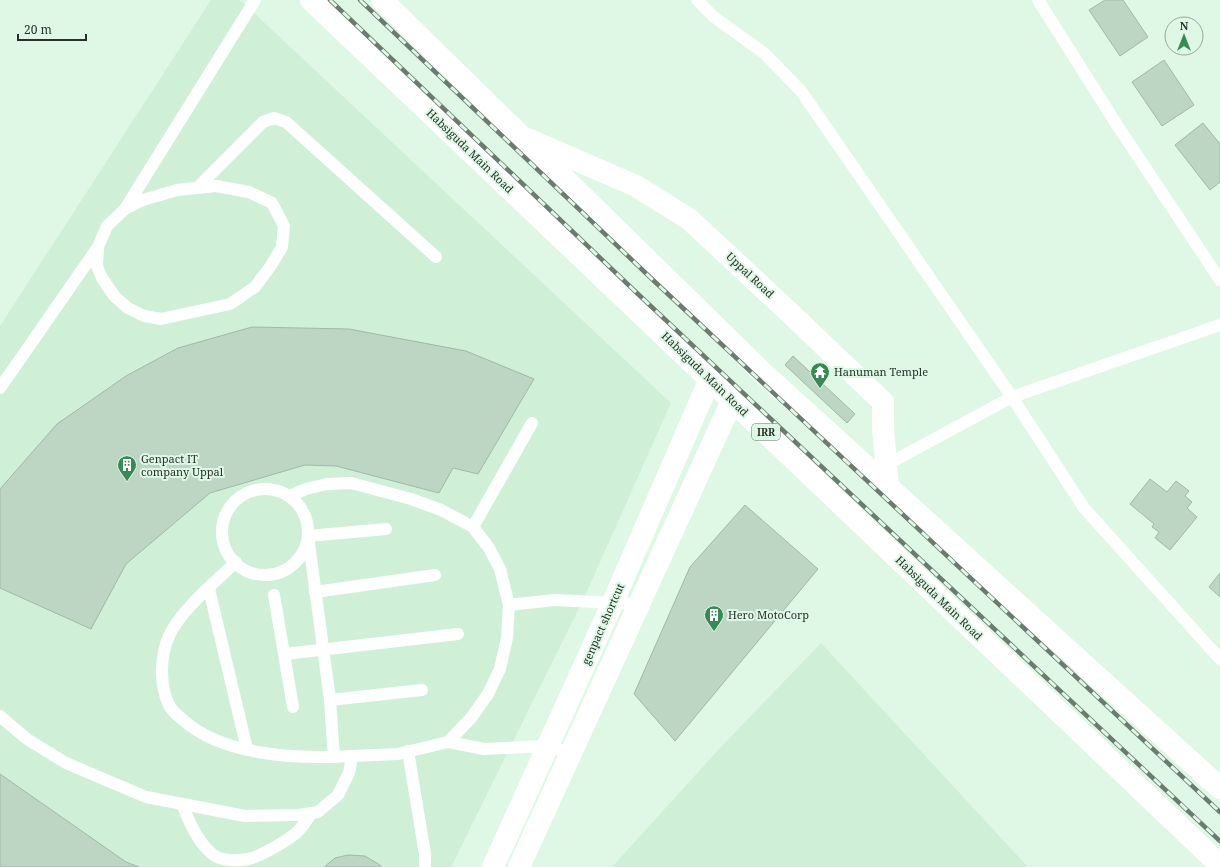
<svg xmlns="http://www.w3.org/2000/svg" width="1220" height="867" font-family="'Noto Serif',serif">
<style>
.built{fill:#cff0d7}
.building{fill:#bcd6c3;stroke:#a0b9a7}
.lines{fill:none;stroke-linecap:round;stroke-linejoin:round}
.lane{stroke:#fff;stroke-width:12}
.street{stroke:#fff;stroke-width:22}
.primary{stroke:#fff;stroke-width:22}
.rail-casing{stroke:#6b7b70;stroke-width:4.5}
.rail{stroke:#def8e5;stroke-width:3;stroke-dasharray:9;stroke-linecap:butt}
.labels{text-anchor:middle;stroke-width:4;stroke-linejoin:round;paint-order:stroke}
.shield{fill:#def8e5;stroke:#5f6d63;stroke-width:1}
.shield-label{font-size:10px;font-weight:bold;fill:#28322b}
.street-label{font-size:11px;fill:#28322b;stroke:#def8e5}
.poi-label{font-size:11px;fill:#28322b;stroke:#def8e5;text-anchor:start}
</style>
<rect width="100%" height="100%" fill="#def8e5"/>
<g class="built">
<polygon points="211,0 240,0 671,403 584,598 451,867 0,867 0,326"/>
<polygon points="821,643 1028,867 612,867 719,749"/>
</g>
<g class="building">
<polygon points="1105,0 1123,0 1148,37 1120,56 1089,10"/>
<polygon points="1164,60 1194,105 1162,126 1132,82"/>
<polygon points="1203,123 1220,144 1220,182 1210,190 1175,145"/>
<polygon points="252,327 349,329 466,351 534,379 478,474 453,468 439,493 336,466 305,465 210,493 126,564 91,629 0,588 0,489 57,424 126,376 178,348"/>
<polygon points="793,356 855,414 847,423 785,365"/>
<polygon points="1150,479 1167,492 1176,481 1189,491 1185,496 1192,502 1187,508 1197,517 1170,550 1155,538 1159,532 1152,527 1154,524 1130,504"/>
<polygon points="745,505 818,569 675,741 634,694 690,567"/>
<polygon points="1220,573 1220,597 1209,587"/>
<polygon points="0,774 126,862 139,867 2,867 0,866"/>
<polygon points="348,855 365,856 380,865 382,867 324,867 335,858"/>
</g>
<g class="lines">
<g class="lane">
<polyline points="697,0 714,17 764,53 801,91 1012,397 1084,508 1220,659"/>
<polyline points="1038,0 1117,125 1220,280"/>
<polygon points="216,186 249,192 272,203 284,226 282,247 270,267 255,287 230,304 161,319 144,316 128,308 115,297 102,278 97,266 98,247 107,226 125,209 143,200 177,190"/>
<polyline points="197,188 263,122 274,118 286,122 436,257"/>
<polyline points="125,209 255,0"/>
<polyline points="0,388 98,247"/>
<polyline points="886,465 1012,397 1220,325"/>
<circle cx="265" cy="532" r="43"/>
<polyline points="473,527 532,423"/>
<path d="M236 562C215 582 180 611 169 636 164 647 162 661 162 672 162 683 164 695 169 705 172 711 178 716 183 720 225 757 299 759 352 756"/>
<polyline points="209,589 247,749"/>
<polyline points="315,592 435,575"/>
<polyline points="274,595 293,707"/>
<polyline points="509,605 554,600 639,604"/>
<polyline points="285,654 458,634"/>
<polyline points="330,700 422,690"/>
<polyline points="0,716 27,739 66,763 146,797 245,816 299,815 318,812 338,795 349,773 352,756 398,754 448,742 471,718 488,694 500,669 507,638 509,605 500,569 489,548 473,527 441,510 411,499 351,483 327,484 306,489 290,496"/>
<polyline points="448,742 484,749 548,746 571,754"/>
<polyline points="408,751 425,854 425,867"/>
<polyline points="334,757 330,700 308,536 386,529"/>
<path d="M182 804C189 821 197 841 212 854 220 861 237 861 248 859 259 857 287 841 296 833 302 828 307 820 311 813"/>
</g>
<g class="street">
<polyline points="523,137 636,186 689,219 791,314 883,402 883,428 888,487"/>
<polyline points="493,867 613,602 710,379"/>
<polyline points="519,867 732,401"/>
</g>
<g class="primary">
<polyline points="311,0 1220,865"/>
<polyline points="382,0 763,373 1220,788"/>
</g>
<g class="rail-casing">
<g id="rail">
<polyline points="330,0 639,295 1220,841"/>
<polyline points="360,0 653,280 1220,812"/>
</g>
</g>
<use href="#rail" class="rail"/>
</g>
<defs>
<g id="temple-pin" transform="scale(1)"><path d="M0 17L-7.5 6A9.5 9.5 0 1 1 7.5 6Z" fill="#3a8857" stroke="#def8e5"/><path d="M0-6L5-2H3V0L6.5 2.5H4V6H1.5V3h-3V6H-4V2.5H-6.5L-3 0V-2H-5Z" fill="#fff"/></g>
<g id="building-pin" transform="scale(1)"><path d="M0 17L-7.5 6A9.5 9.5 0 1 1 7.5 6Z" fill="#3a8857" stroke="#def8e5"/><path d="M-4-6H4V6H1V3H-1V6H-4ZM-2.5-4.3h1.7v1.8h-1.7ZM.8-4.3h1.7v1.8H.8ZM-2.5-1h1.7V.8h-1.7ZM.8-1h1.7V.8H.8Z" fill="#fff"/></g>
</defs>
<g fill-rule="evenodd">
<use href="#temple-pin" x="820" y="372"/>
<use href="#building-pin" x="127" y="465"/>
<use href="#building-pin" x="714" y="615"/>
</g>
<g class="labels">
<rect class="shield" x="752" y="424" width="28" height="16" rx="3"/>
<g class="shield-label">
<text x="766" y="436">IRR</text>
</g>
<g class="street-label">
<text transform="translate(470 151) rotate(44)" y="4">Habsiguda Main Road</text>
<text transform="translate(750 275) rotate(43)" y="4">Uppal Road</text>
<text transform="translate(705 374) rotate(44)" y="4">Habsiguda Main Road</text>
<text transform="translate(939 598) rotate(44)" y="4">Habsiguda Main Road</text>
<text transform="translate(603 624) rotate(-66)" y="4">genpact shortcut</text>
</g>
<g class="poi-label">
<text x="834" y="376">Hanuman Temple</text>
<text x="141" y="463">Genpact IT<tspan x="141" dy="13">company Uppal</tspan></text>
<text x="728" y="619">Hero MotoCorp</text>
</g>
</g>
<g transform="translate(1184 36)"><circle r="19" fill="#def8e5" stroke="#95a99b"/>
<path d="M0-3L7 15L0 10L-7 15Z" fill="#3a8857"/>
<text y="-6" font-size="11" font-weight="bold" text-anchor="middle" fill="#28322b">N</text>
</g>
<path d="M18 34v6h68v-6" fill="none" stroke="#28322b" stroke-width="2"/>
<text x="24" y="34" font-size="12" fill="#28322b" stroke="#def8e5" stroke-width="3" paint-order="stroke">20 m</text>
</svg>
